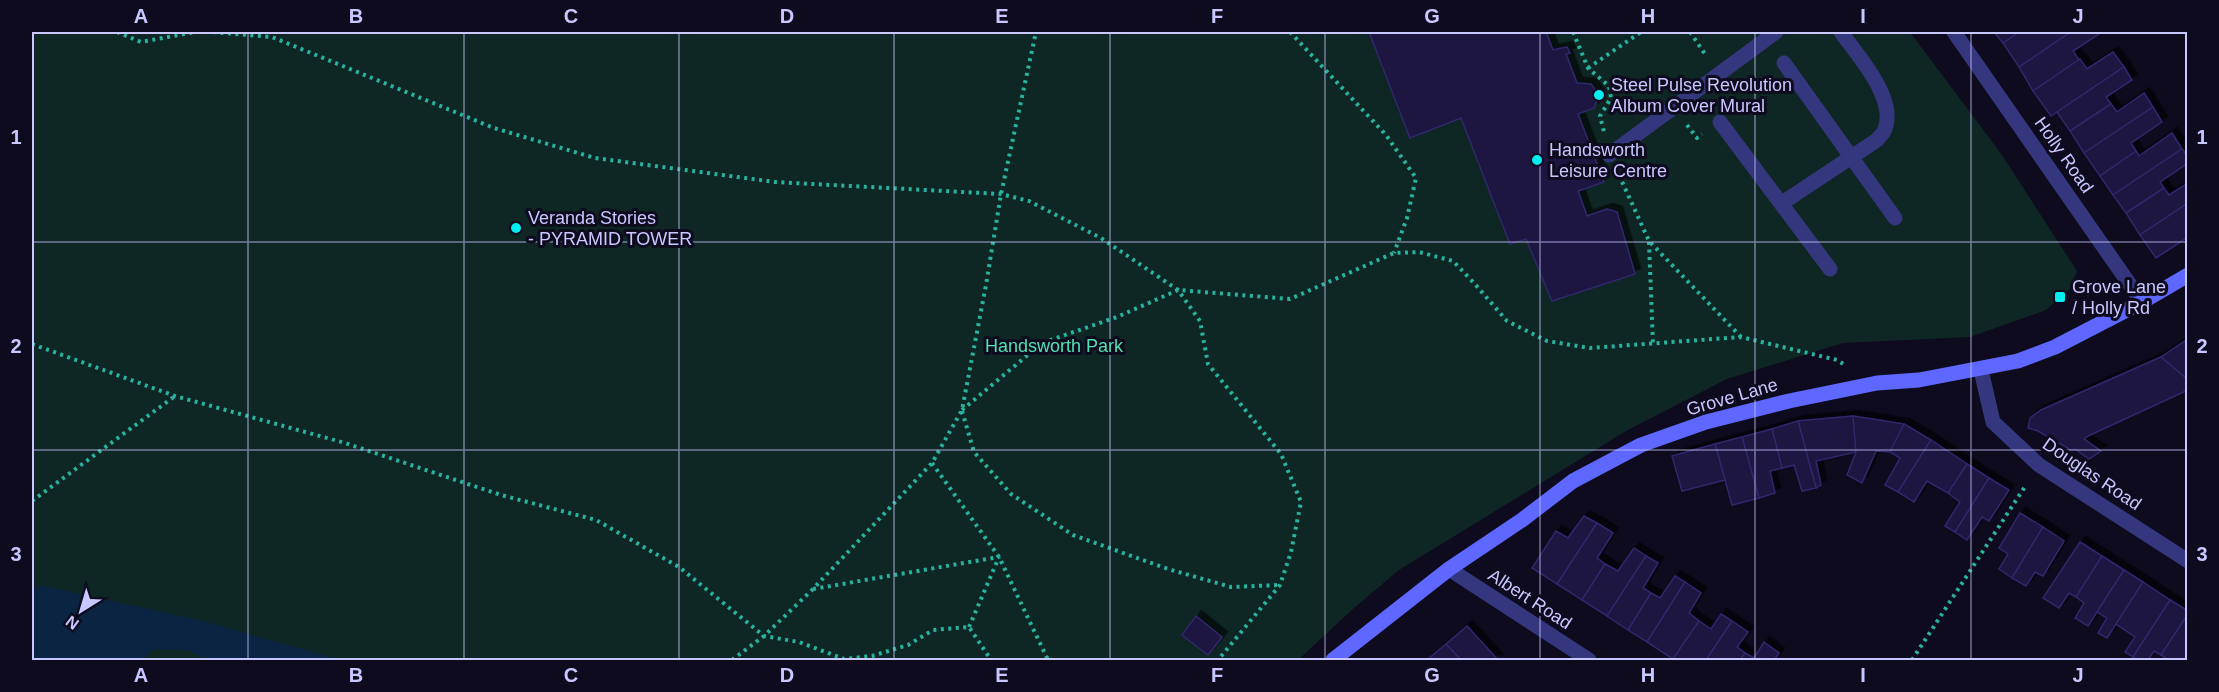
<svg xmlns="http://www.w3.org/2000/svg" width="2219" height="692" font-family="Arial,sans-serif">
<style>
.green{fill:#0e2725}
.water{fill:#0a2442}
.building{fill:#1b163f;stroke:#30276c;stroke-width:1.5;filter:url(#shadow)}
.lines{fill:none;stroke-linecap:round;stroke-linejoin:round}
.path{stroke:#28b29f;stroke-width:4;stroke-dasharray:3 4.5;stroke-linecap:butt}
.lane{stroke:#34377e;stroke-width:15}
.street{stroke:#34377e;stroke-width:15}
.secondary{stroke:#5e67ff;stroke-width:15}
.grid{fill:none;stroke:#c9c7ff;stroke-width:1.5;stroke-opacity:0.55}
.poi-dot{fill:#00edf2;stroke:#0d0b1d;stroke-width:2}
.labels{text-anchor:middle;stroke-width:6;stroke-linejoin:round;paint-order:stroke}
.poi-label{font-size:18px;fill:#c9c7ff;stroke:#0d0b1d;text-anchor:start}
.street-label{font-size:18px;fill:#c9c7ff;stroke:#0d0b1d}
.park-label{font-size:18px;fill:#50e2b2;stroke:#0d0b1d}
.neatline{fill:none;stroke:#c9c7ff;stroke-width:2}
.grid-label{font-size:20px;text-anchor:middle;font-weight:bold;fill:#c9c7ff}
</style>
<defs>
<filter id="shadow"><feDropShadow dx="5.5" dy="-5.5" stdDeviation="0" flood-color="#0009"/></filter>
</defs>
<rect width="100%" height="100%" fill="#0d0b1d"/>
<polygon class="green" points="32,32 1910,32 2002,155 2077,271 2070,289 2046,310 1970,337 1843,343 1727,379 1626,431 1399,570 1354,608 1298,660 32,660"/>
<polygon class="water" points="39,585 199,620 342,660 209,660 186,650 154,649 143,660 32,660 32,592"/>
<g class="building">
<polygon points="1369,32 1546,32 1553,50 1567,47 1570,53 1566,54 1577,83 1591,84 1599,95 1594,108 1578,114 1604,182 1578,191 1587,216 1607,209 1617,212 1635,274 1552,301 1526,239 1510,244 1461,118 1410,138"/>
<polygon points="1994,32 2019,32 2003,43"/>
<polygon points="2019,32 2071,32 2019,67 2003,43"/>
<polygon points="2071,32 2102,32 2073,51 2079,60 2033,91 2019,67"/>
<polygon points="2113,52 2124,67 2051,116 2033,91 2080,59 2087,69"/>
<polygon points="2124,67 2132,80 2106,97 2111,104 2070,131 2057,112"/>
<polygon points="2144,93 2153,107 2084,153 2070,131 2111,104 2117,112"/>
<polygon points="2153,107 2162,122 2131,143 2136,151 2100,176 2084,153"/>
<polygon points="2172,133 2182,149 2113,195 2100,176 2136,151 2139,156"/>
<polygon points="2182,149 2188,157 2188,163 2160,182 2164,188 2126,213 2113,195"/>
<polygon points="2188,183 2188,203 2140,235 2126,213 2164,188 2169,195"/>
<polygon points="2188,203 2188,237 2156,258 2140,235"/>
<polygon points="2188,339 2188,380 2161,357"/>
<polygon points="2161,357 2188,380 2188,390 2088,436 2084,439 2101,451 2089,459 2075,449 2071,450 2038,431 2028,428 2030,418 2041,410"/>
<polygon points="1853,416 1856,452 1816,461 1821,485 1816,488 1798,421"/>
<polygon points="1853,416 1904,424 1890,452 1876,451 1862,483 1847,475 1856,452"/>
<polygon points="1798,421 1816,488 1802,491 1794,465 1782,468 1772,429"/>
<polygon points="1904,424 1931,440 1898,492 1885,485 1900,458 1890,452"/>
<polygon points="1772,429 1782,468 1770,471 1775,493 1759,498 1742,437"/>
<polygon points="1742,437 1759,498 1732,505 1715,444"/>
<polygon points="1931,440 1967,464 1948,493 1927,481 1914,502 1898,492"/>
<polygon points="1715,444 1725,480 1682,491 1672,456"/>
<polygon points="1967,464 1989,478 1955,532 1945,526 1960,502 1948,493"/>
<polygon points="1989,478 2009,490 1989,521 1982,517 1967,540 1955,532"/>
<polygon points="2020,513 2043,527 2012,578 1999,569 2008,554 1999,548"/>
<polygon points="1584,516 1597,523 1557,584 1532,568 1556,531 1568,538"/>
<polygon points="1597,523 1613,533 1597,558 1605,564 1582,600 1557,584"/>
<polygon points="2043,527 2064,541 2043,576 2035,572 2026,586 2012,578"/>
<polygon points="2080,542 2102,556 2076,597 2069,593 2059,608 2043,598"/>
<polygon points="1634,548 1646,556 1607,616 1582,600 1605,564 1618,571"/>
<polygon points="1646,556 1658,563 1643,588 1651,593 1628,630 1607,616"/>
<polygon points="2102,556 2124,570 2088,626 2075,618 2084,603 2076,597"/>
<polygon points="2124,570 2143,582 2107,638 2098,633 2107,618 2097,612"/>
<polygon points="1675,576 1685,582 1647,642 1628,630 1651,593 1660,598"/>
<polygon points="1685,582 1701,593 1689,613 1699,621 1673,659 1647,642"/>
<polygon points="2143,582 2170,600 2133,657 2125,652 2135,637 2116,624"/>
<polygon points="2170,600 2188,611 2188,614 2161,655 2154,651 2148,660 2138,660 2133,657"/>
<polygon points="1721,614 1732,621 1706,660 1673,659 1699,621 1711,629"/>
<polygon points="2188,614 2188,655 2184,660 2169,660 2161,655"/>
<polygon points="1196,616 1222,637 1208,655 1182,635"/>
<polygon points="1732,621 1748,632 1737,647 1745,653 1740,660 1706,660"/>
<polygon points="1467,626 1498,660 1461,660 1446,644"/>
<polygon points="1764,642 1779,653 1774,660 1740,660 1745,653 1754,658"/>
<polygon points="1446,644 1461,660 1427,660"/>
</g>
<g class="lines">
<g class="path">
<polyline points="117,32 141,42 195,32"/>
<polyline points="213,32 272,37 494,128 595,158 775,182 1001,194 1029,201 1101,238 1178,290 1200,321 1208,364 1281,454 1301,502 1291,552 1280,585 1218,660"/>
<polyline points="1290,32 1386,135 1416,178 1407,218 1394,253"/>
<polyline points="1573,32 1588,68 1609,86 1611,98 1600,116 1604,132"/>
<polyline points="1690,32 1705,54"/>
<polyline points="1588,68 1641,32"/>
<polyline points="1687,125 1697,138 1702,134"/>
<polyline points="1619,175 1649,241 1741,337"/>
<polyline points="1649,242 1653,345"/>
<polyline points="32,344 175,396 345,443 501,495 596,520 679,567 764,636 799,642 844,659 872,656 908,645 933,630 969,627 991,660"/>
<polyline points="962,410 1042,343 1117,317 1178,290 1290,299 1394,253 1419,252 1453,261 1474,283 1507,321 1547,341 1590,348 1741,337 1837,360 1845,365"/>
<polyline points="962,411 974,452 1011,494 1073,535 1168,569 1231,587 1280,585"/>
<polyline points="932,463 999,557 1048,660"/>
<polyline points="32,501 175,396"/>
<polyline points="813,589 999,557"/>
<polyline points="969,627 999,557"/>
<polyline points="732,660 764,636 813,589 932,463 962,410 986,285 1001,194 1036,32"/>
<polyline points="1912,660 2026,485"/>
</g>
<g class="lane">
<polyline points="1784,63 1895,218"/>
<polyline points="1720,122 1830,269"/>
<polyline points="1609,155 1776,32"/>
<path d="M1782 203 1877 140C1879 137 1884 133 1885 129 1897 98 1857 55 1841 32"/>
</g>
<g class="street">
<polyline points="1954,32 2142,302"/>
<polyline points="1981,370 1993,422 2039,465 2188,561"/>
<polyline points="1449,569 1589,660"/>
</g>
<polyline class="secondary" points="1333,660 1449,569 1522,520 1573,481 1641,445 1706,422 1789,401 1877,383 1919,380 2018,361 2055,347 2142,302 2188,275"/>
</g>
<path class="grid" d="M248 32V660M464 32V660M679 32V660M894 32V660M1110 32V660M1325 32V660M1540 32V660M1755 32V660M1971 32V660M32 242H2188M32 450H2188"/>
<g class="poi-dot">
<circle cx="1599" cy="95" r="6"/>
<circle cx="1537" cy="160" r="6"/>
<circle cx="516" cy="228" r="6"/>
<rect x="2054" y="291" width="12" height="12" rx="3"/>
</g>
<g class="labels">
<g class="poi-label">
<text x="1611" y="91">Steel Pulse Revolution<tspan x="1611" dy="21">Album Cover Mural</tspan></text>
<text x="1549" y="156">Handsworth<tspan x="1549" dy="21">Leisure Centre</tspan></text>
<text x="528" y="224">Veranda Stories<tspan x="528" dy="21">- PYRAMID TOWER</tspan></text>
<text x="2072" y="293">Grove Lane<tspan x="2072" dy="21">/ Holly Rd</tspan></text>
</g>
<g class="street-label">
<text transform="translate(2064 155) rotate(55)" y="6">Holly Road</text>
<text transform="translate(1732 397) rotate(-16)" y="6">Grove Lane</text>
<text transform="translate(2092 474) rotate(34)" y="6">Douglas Road</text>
<text transform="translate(1530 599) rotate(33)" y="6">Albert Road</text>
</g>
<g class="park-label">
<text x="1054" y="352">Handsworth Park</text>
</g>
</g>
<rect width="2219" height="692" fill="none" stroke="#0d0b1d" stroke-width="66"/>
<g transform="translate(81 611) rotate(217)" stroke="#0d0b1d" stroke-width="4.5" paint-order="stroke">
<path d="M0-4.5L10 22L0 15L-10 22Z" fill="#c9c7ff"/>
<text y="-9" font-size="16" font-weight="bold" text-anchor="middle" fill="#c9c7ff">N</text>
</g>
<rect x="33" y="33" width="2153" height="626" class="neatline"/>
<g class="grid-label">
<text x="141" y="23">A</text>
<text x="356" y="23">B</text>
<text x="571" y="23">C</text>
<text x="787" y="23">D</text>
<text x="1002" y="23">E</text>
<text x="1217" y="23">F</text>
<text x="1432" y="23">G</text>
<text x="1648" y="23">H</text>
<text x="1863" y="23">I</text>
<text x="2078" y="23">J</text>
<text x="16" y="144">1</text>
<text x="2202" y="144">1</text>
<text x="16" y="353">2</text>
<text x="2202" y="353">2</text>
<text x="16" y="561">3</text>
<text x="2202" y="561">3</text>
<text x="141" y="682">A</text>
<text x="356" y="682">B</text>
<text x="571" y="682">C</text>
<text x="787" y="682">D</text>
<text x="1002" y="682">E</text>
<text x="1217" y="682">F</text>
<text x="1432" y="682">G</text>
<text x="1648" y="682">H</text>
<text x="1863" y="682">I</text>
<text x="2078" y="682">J</text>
</g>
</svg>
